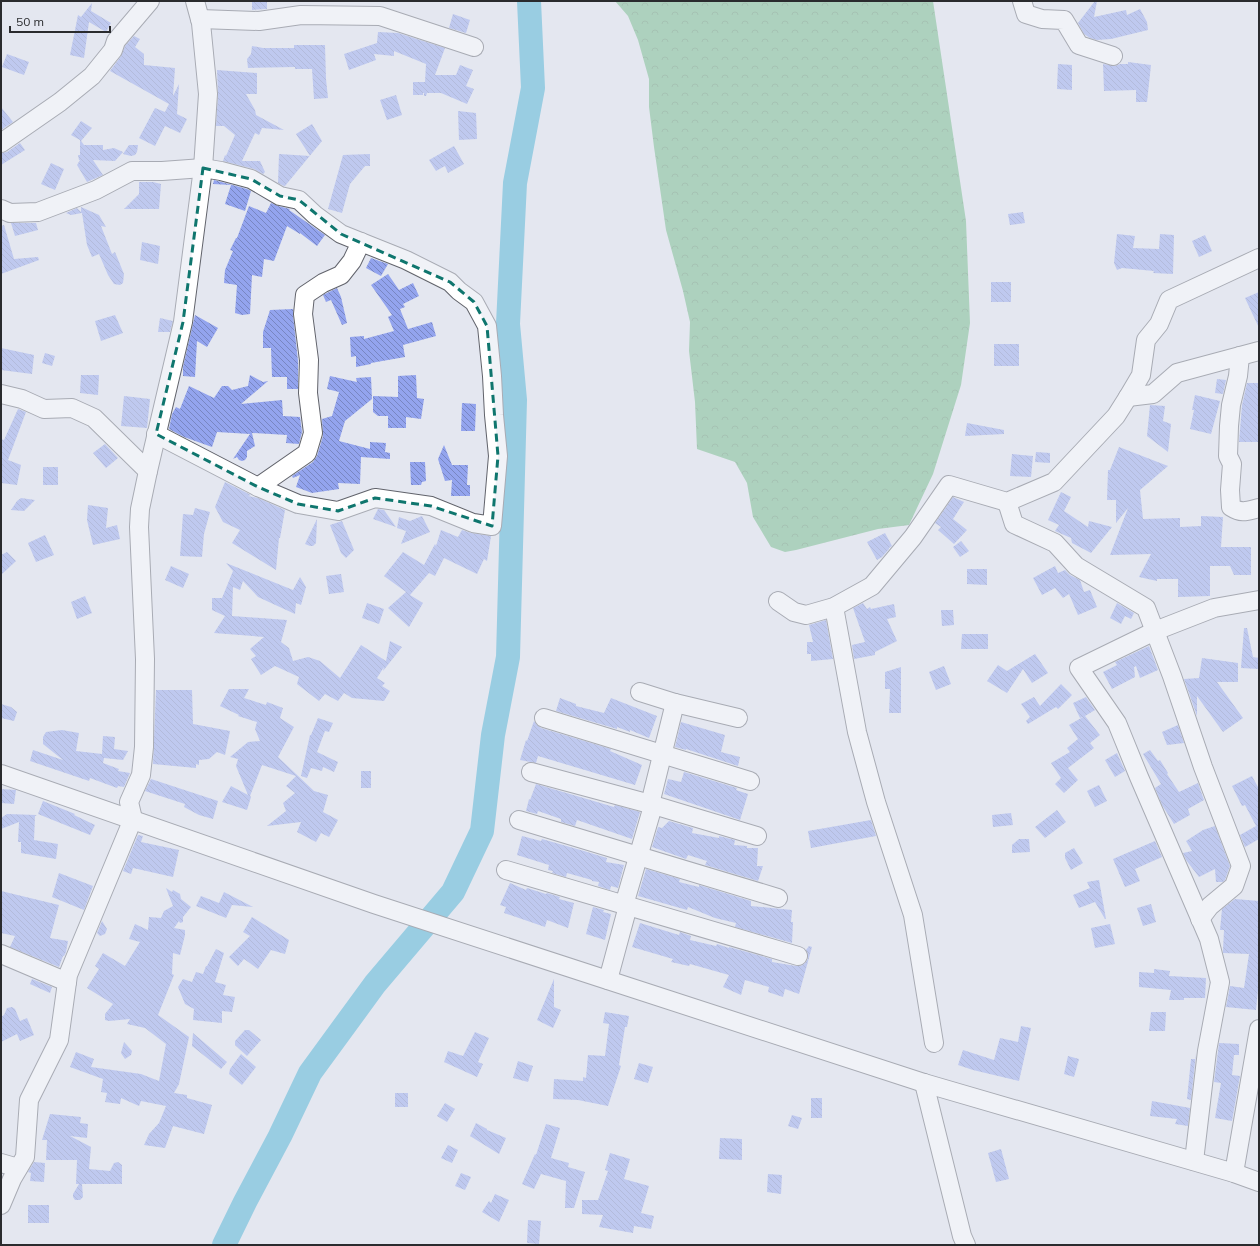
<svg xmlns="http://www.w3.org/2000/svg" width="1260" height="1246" font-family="Mulish,sans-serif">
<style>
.forest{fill:url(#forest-crowns)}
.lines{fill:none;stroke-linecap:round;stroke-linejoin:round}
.river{stroke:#3fadd0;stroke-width:24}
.building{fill:url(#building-back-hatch)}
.minor-casing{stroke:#61636b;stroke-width:20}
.minor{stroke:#fff;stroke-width:18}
.marked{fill:none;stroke:#0f766e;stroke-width:3;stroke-dasharray:8 5;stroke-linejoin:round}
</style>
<defs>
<pattern id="forest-crowns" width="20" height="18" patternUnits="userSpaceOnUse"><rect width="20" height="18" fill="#6cb780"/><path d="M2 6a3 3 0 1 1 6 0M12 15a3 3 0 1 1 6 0" fill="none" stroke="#599569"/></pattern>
<pattern id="building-back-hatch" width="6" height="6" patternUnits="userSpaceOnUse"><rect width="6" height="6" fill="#93a4ee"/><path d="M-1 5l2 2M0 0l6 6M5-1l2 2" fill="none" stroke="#7886c1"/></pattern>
</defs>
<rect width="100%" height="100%" fill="#e4e7f0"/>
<polygon class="forest" points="615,1 933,1 966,221 970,323 961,385 933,474 909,525 878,529 796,550 785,552 771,547 753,517 747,483 735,462 697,449 695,402 689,351 690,322 683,291 666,230 654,147 649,107 649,79 638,40 628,16"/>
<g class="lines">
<polyline class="river" points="224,1245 245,1202 280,1136 310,1073 375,984 453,892 482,831 493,735 508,657 515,400 508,324 515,183 533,88 529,1"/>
</g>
<g class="building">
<polygon points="252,1 267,1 267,9 252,10"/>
<polygon points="1095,1 1097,1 1094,17 1126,10 1127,15 1140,9 1147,22 1148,30 1111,39 1097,40 1090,38 1084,34 1078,23"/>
<polygon points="92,3 91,11 111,23 106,32 89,22 84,58 70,55 78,15 81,17"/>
<polygon points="453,14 470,20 466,33 449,28"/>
<polygon points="378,32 398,33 445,48 435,75 456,75 460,65 473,70 466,86 474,89 467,104 441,93 427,93 426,96 424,96 424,93 423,93 423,95 413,95 413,82 425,82 426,64 394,51 394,56 374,54 376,60 349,70 344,54 377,43"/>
<polygon points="134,36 140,39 135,47 144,54 144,65 175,68 173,96 179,84 177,114 187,119 180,133 165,126 155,146 139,138 155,108 165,112 169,104 110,71 121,56 125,46"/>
<polygon points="294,45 325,45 326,79 328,98 314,99 312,69 295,69 295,67 248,68 247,59 251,54 252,46 263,48 294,48"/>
<polygon points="7,54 29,62 24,75 2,67"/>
<polygon points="1128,62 1151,65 1147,102 1136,102 1136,90 1104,91 1103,64 1115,66 1120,64 1128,64"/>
<polygon points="1058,64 1072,65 1072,90 1057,89"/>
<polygon points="217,70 257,73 257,94 246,94 255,110 256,115 284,130 262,128 259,135 255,133 242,161 260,161 265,172 263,174 254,169 223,161 225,155 226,156 235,135 224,126 216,126 218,95"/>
<polygon points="396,95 402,115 387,120 380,100"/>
<polygon points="1,107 13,122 1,130"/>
<polygon points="458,111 476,113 477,139 459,140"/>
<polygon points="81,121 92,128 81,141 84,145 103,145 103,150 114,148 123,152 115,161 93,160 103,175 87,182 77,165 80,160 79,160 78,155 80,155 80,140 71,135"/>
<polygon points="312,124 322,141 285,186 284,186 278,183 279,154 310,156 296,134"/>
<polygon points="20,143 25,150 1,165 1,153 7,152"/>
<polygon points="129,145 138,145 137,152 135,155 131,156 123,154"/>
<polygon points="454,146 464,164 448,173 445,166 436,171 429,160"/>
<polygon points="370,154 370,166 365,166 350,184 342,213 328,209 343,155"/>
<polygon points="51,163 64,169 55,190 41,184"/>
<polygon points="214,180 247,189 251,191 245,211 225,204 231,185 213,184"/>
<polygon points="139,182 153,182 161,184 159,209 124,209 139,194"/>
<polygon points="271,203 278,206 290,209 289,210 325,235 317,246 300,233 300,234 287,226 274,261 264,259 262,277 252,275 250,314 242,315 235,313 237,285 224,283 225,270 233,251 230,250 236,238 237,238 249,206 266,213"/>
<polygon points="81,207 99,215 106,227 101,226 112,254 115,252 124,274 123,283 120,285 114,284 108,275 99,254 92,257 87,245 82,213 71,215 66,213 77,208 81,212"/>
<polygon points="1023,212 1025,223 1010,225 1008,214"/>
<polygon points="11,223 36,223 38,230 15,236"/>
<polygon points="4,225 14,259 38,257 39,260 1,274 1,226"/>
<polygon points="1117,234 1135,236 1133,248 1159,249 1160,234 1174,235 1173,274 1153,273 1154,271 1122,268 1117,270 1114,263"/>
<polygon points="1205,235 1212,251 1199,257 1192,241"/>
<polygon points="142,242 160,246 158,264 140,260"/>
<polygon points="371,258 388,264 381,276 366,268"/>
<polygon points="388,274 399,290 413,283 419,296 403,304 405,307 400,309 408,329 432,322 436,336 403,345 405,357 371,363 371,364 356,367 356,356 351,357 350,337 364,336 364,339 394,331 388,317 392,315 371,285"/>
<rect x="991" y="282" width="20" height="20"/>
<polygon points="337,288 341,297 347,323 342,325 331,300 326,302 323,295"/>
<polygon points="1259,292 1259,328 1245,298"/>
<polygon points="293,309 293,315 298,361 298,389 287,389 287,377 272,377 271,348 263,348 263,332 270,310"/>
<polygon points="115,315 123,333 101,341 95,321"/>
<polygon points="195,315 218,328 207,347 197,341 195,377 183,376 183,367"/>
<polygon points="160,318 173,321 170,332 158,332"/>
<rect x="994" y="344" width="25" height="22"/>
<polygon points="1,348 34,355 32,374 1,370"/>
<polygon points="45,353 55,356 52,366 42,363"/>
<polygon points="81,375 99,375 98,395 80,393"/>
<polygon points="250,375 263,382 268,381 241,404 282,400 283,416 300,417 302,432 299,444 286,443 287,435 252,433 255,446 247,451 247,457 245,460 242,461 239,460 237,457 233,459 250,434 217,432 212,447 184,437 169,429 172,414 176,407 180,409 189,386 214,398 222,386 228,386 232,390 248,386"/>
<polygon points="416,375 417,398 424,399 421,419 406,417 406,428 388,428 388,416 378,416 373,412 373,396 398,397 398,376"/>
<polygon points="330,376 357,382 356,378 371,377 372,399 345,421 339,441 370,449 370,442 386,443 385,452 390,453 390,459 361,457 360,484 338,483 339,489 312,493 296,487 300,475 293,478 292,476 313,462 317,456 323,436 322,419 332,416 339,392 327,389"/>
<polygon points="1217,379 1226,380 1223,394 1215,393"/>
<polygon points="1247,383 1259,383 1259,442 1239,442 1242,405"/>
<polygon points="1195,395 1220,401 1211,434 1190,429 1194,410 1192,410"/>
<polygon points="124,396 150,399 147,428 121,426"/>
<polygon points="462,403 476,404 475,431 461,431"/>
<polygon points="1150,405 1165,406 1163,421 1171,424 1168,452 1147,436"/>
<polygon points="18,409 26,412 8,460 21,465 17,485 1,483 1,439 4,440"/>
<polygon points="967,423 1004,430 1004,434 965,436"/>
<polygon points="105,444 118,458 106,468 93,453"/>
<polygon points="444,445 452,465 468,465 467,485 470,485 470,496 451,496 452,480 445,481 438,459"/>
<polygon points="1119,447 1168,466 1140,490 1143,519 1180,518 1180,527 1201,526 1201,516 1223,517 1221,547 1251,547 1251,575 1234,575 1230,566 1210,566 1210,596 1178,597 1178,579 1157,579 1157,581 1139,577 1151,554 1110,555 1128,508 1116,523 1116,500 1107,500 1108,470 1110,470"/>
<polygon points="1036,452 1050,453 1050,463 1035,462"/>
<polygon points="1012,454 1033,456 1031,477 1010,476"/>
<polygon points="410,462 425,462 426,481 422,482 421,485 411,485"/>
<rect x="43" y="467" width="15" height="18"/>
<polygon points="225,482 251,495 248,496 258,498 285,510 280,538 279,538 276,570 232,543 240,530 223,522 215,507"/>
<polygon points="1061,492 1071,497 1064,511 1088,527 1089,521 1112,527 1091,553 1072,543 1071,538 1055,531 1059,525 1048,520"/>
<polygon points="953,497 964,502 953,519 967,530 954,544 938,530 941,527 935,523"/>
<polygon points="21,498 35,500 24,511 11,510 17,501"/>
<polygon points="88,505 108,508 106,528 117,525 120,539 93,545 87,520"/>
<polygon points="195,508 210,512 204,534 202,557 180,556 183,514 193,515"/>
<polygon points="378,509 384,510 396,527 373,519"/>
<polygon points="422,516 430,532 401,544 406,531 397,528 399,517 410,521"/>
<polygon points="317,519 316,543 313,546 310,546 305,544"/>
<polygon points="342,521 354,550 346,558 341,553 330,525"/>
<polygon points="441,530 458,537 462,530 471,533 491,536 487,561 484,559 477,574 444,558 435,576 429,573 410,595 423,603 409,627 388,608 406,592 384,576 403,552 424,565 435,544 436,546"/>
<polygon points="885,533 892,546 889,548 889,549 882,557 877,560 867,542"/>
<polygon points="45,535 54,555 36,562 28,543"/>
<polygon points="961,541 969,551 960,557 953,547"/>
<polygon points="7,552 16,561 1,575 1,555"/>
<polygon points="226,563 293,590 300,577 306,587 301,605 296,603 295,614 258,597 243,581 240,590 233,587 232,616 287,620 281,642 289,648 293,661 308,657 320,661 340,678 361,645 386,661 390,641 402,647 383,671 384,667 377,678 385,683 382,686 390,691 384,701 352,698 344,693 338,701 325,694 319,701 297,684 299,677 275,666 261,675 251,659 256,656 250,649 264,637 214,633 225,616 212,610 212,598 222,598 233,571"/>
<polygon points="171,566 189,574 183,588 165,580"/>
<polygon points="1055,566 1058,573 1065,570 1070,575 1080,580 1084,592 1090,590 1097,607 1078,615 1069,594 1063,598 1055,588 1042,595 1033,578"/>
<polygon points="967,569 987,569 987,585 967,584"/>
<polygon points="341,574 344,592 329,594 326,576"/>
<polygon points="85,596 92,613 77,619 71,602"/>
<polygon points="367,603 384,609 379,624 362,618"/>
<polygon points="863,603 867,609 870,607 871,609 894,604 896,617 887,619 897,641 875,652 875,655 854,659 852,645 865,642 853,608"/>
<polygon points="1117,603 1134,613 1131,619 1125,616 1121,624 1110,618"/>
<polygon points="941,610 953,610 954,625 942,626"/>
<polygon points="826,620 833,659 811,661 811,654 807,654 807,642 813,642 809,625"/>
<polygon points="1244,628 1247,628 1253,657 1259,658 1259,669 1241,668"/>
<polygon points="962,634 988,634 988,649 961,649"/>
<polygon points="1149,646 1158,670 1140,678 1136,666 1134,667 1135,677 1112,689 1103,672 1117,665 1115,662"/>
<polygon points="1035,654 1048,673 1032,683 1023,669 1007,693 987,681 998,665 1007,671"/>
<polygon points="1202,658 1238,663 1238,682 1217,682 1243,718 1223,732 1197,696 1197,716 1184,679 1199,678"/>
<polygon points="944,666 951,684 936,690 929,672"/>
<polygon points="901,667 901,713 889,713 890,689 885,689 885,672"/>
<polygon points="1061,684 1072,695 1058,709 1056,707 1028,724 1026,721 1030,717 1021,704 1034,697 1040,706"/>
<polygon points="229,689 249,689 244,698 266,705 267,702 283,708 280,718 294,727 278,757 314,791 328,795 323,812 338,820 329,837 321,833 316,842 297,832 301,822 267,826 286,811 283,803 295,793 286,786 296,776 262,765 250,796 251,797 247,810 222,802 231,786 248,795 236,766 238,759 230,757 248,742 260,741 255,729 257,722 238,716 239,715 220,706"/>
<polygon points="156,690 192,690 193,724 230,731 225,755 217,752 209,759 199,760 199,765 196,764 196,768 153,764"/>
<polygon points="1086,697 1095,710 1085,716 1100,735 1090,743 1094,748 1068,768 1078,780 1064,793 1055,784 1061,778 1051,763 1070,752 1067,748 1078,739 1069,725 1083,717 1080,718 1073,703"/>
<polygon points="560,698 576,704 576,706 604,713 611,698 657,716 649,738 630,730 630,732 617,727 617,729 556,711"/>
<polygon points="1,704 11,707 17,712 14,721 1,718"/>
<polygon points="318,718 333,723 329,732 325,731 317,752 338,762 334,772 323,767 322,771 311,768 307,778 301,776 310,735 311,735"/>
<polygon points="534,721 537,725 541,728 611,749 610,751 642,765 635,785 538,756 536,763 520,760 526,740 527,741"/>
<polygon points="681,722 725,735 721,752 740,757 738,766 686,749 686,750 675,747"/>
<polygon points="1178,725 1184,743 1167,745 1162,732"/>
<polygon points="62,730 79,733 76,751 102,754 103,736 115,737 114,749 128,751 123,760 104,758 103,763 119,769 118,771 130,773 124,787 118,786 117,788 90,778 89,781 30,761 33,750 63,760 43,744 43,737 46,732"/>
<polygon points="1150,750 1158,761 1160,760 1168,773 1167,774 1179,792 1198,783 1204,800 1188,809 1190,815 1174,824 1162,805 1155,788 1161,784 1143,754"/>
<polygon points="1117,753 1125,771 1115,777 1105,760"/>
<rect x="361" y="771" width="10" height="17"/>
<polygon points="684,772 737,788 736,790 748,794 740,820 664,794 668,779 681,782"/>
<polygon points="1252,776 1259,789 1259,839 1245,847 1240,835 1256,826 1245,805 1242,806 1232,786"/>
<polygon points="151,779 218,801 213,819 199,815 184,807 185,804 145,791"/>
<polygon points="536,784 614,807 615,805 640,812 632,839 577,820 575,826 561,822 561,819 538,811 537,814 526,811 529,799 530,800"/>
<polygon points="1099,785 1107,801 1095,807 1087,791"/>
<polygon points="1,789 16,790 14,804 1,803"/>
<polygon points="43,801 75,814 74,815 95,825 90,835 38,814"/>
<polygon points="1057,810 1066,822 1045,838 1035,827"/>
<polygon points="1011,813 1013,825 993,827 992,815"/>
<polygon points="7,814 37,815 35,816 34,840 58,844 56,859 21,853 21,842 18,842 19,822 1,829 1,818"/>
<polygon points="871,820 876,836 811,848 808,831"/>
<polygon points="669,821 693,828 692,833 719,838 719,836 735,840 734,845 747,846 747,848 758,848 757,866 763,866 758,881 705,865 707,861 688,855 686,859 652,847 658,827 662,828"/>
<polygon points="1215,826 1230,866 1225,880 1223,882 1216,882 1215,869 1199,877 1186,860 1183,853 1192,851 1186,841 1203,830"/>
<polygon points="138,835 143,836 141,842 179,850 173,877 133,868 131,874 123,871"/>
<polygon points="522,836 541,841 542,839 584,851 607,858 606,862 624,865 618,888 611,886 610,890 598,886 599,882 592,881 592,880 567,873 566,877 552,873 553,871 548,870 549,865 517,855"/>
<polygon points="1019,839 1029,839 1030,852 1012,853 1012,845"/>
<polygon points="1155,841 1162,857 1135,869 1140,881 1125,887 1113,859"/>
<polygon points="1074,848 1083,863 1071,870 1065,858 1065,853"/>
<polygon points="646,869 680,879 679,882 699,887 699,885 751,901 751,906 792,910 791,922 793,922 792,943 735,927 736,923 715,918 688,907 687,910 638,896"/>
<polygon points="59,873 93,886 84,910 52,897"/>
<polygon points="1099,880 1106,919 1105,919 1095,902 1079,908 1073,895 1090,888 1087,882"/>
<polygon points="510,883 526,890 527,888 546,894 547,893 560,897 559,899 574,903 568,928 547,920 545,927 504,913 506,907 500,905"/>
<polygon points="166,888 172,892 173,890 180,894 181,899 191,907 183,917 183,922 180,923 179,921 174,928 185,930 185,935 180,955 173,953 172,974 174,975 158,1015 189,1037 179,1084 174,1093 187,1095 187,1098 212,1105 204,1134 173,1126 165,1148 144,1145 149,1134 159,1123 166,1106 141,1101 139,1106 121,1098 120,1104 105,1102 107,1093 101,1092 103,1079 70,1067 76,1052 94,1059 91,1067 141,1074 159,1081 166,1044 145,1028 127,1024 130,1019 109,1021 105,1020 105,1014 113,1004 87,988 99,969 95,966 103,953 125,966 140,942 129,939 135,924 148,930 149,917 161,918 164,911 173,906"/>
<polygon points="1,891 59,905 50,938 68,941 66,952 64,956 63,956 59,967 10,947 15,936 1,933"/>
<polygon points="224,892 253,907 232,905 226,918 196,906 201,896 219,903"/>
<polygon points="1235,899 1259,901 1259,980 1256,1010 1226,1007 1230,986 1244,988 1249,954 1223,953 1223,950 1224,930 1220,930 1222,909"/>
<polygon points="1151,904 1156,922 1143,926 1137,908"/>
<polygon points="593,907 604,910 603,912 611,914 605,940 586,934"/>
<polygon points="252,917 289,940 285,954 271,950 258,969 244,959 238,966 229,957 250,936 243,932"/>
<polygon points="102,921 107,929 105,934 100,936 97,933"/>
<polygon points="640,923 679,935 680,932 691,936 690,940 716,946 717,944 729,948 729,947 772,959 772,962 796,966 801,966 805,963 808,959 808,954 806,950 809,946 812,947 799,994 785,989 783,997 768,992 769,987 745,980 741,995 723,987 729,975 690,964 689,966 671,962 673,959 632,947"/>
<polygon points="1110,924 1115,944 1095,948 1091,928"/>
<polygon points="216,949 224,953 215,982 226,985 223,995 235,997 232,1012 222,1011 222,1023 193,1020 194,1009 185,1004 178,987 183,979 192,982 196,972 203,974 206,966 207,966"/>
<polygon points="1154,969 1170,971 1169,976 1206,978 1205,998 1184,998 1184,1000 1169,1000 1171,990 1139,987 1139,972 1154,973"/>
<polygon points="32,979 52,987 50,993 30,984"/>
<polygon points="554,979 554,1007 561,1010 553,1028 537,1020"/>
<polygon points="12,1007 15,1009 20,1021 27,1018 34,1035 20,1041 17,1034 1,1042 1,1017 4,1015 7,1008"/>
<polygon points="605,1012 629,1016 627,1027 625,1027 619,1065 621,1066 608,1106 578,1100 553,1099 554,1079 583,1081 583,1077 586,1078 588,1055 605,1056 609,1024 603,1023"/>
<polygon points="1151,1012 1166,1012 1165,1031 1149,1031"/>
<polygon points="1021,1026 1031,1028 1019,1081 973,1070 958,1065 963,1050 994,1060 1000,1038 1018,1042"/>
<polygon points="245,1030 249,1030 261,1040 247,1056 235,1045 235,1041"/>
<polygon points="475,1032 489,1038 478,1062 483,1064 477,1077 444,1062 448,1051 463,1056"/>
<polygon points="193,1033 227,1062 221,1069 192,1046"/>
<polygon points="124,1042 132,1051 131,1055 125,1059 121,1053"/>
<polygon points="1219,1043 1239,1044 1239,1055 1234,1055 1232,1075 1240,1076 1232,1121 1215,1118 1221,1083 1214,1082"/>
<polygon points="1196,1053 1191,1100 1187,1099 1191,1059 1195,1059"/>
<polygon points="241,1054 256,1067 242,1085 229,1074 230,1069"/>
<polygon points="1068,1056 1079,1059 1074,1077 1064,1074"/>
<polygon points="518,1061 533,1066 528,1082 513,1078"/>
<polygon points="639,1063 653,1067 648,1083 634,1079"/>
<rect x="395" y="1093" width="13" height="14"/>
<rect x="811" y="1098" width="11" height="20"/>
<polygon points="1152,1101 1190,1108 1188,1126 1175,1124 1177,1119 1150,1116"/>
<polygon points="445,1103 455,1109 447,1122 437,1116"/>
<polygon points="50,1114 81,1117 80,1123 88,1124 87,1138 70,1136 91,1147 89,1169 110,1171 114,1163 118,1162 122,1165 122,1184 82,1184 83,1197 80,1200 75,1200 73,1197 73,1194 79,1184 76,1184 77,1160 46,1160 47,1140 42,1140"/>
<polygon points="792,1115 802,1118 798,1129 788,1126"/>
<polygon points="476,1123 487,1129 487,1130 506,1138 499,1154 470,1136"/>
<polygon points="546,1124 560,1128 551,1158 569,1163 568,1167 585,1172 574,1208 565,1208 566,1181 541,1174 534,1189 522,1184 535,1154 536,1155"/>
<polygon points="720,1138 742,1139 742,1160 719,1159"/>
<polygon points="448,1145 458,1150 452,1163 441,1158"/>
<polygon points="1001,1149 1009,1179 996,1182 988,1153"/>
<polygon points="610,1153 630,1159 624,1179 649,1186 641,1213 654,1216 651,1229 634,1226 633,1233 599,1227 603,1215 582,1214 582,1200 598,1200 608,1171 605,1170"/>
<polygon points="34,1162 45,1163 44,1182 30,1181 31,1173 28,1172"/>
<polygon points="461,1173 471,1177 465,1190 455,1186"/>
<polygon points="768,1174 782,1175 781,1194 767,1192"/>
<polygon points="495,1194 509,1200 499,1222 482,1212 489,1201 491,1203"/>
<rect x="28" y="1205" width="21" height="18"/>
<polygon points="528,1220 541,1221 539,1244 527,1243"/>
</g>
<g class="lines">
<g class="minor-casing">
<g id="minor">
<polyline points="1022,1 1026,14 1042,19 1064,20 1079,45 1113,56"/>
<polyline points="200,19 259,21 301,15 380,16 474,47"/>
<polyline points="1,143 60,102 92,76 113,50 116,41 150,1"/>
<polyline points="1,209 10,213 38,212 96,190 132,171 162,171 203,168 221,171 251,179 280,196 299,200 315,215 341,234 406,260 450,282 459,291 474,302 487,326 492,376 494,415 498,456 492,526 473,523 431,506 375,498 338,511 298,504 258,487 156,434"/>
<path d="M1240 356 1238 376 1231 405 1229 426 1228 456 1232 464 1230 490 1231 507C1242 514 1247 511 1259 508"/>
<polyline points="1,394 22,399 44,409 72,408 94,418 148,471"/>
<polyline points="1128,397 1153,394 1177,373 1259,351"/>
<polyline points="258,487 307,453 313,433 308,393 309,360 303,314 305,295 323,283 341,275 352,261 361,242"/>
<polyline points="1007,502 1014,524 1055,543 1076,566 1146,608 1172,676 1203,767 1241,866 1234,886 1210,906 1200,919"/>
<polyline points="778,601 794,612 806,615 834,607 872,586 913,537 949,485 1007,502 1054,482 1116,416 1128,397 1141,375 1146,340 1159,324 1169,300 1259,258"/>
<polyline points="834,607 857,732 876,802 913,915 934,1043"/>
<polyline points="640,692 675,703 738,718"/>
<polyline points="544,718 750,781"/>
<polyline points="531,772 650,804 757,836"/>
<polyline points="1,774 374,904 924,1083 1234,1173 1259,1182"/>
<polyline points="650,804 675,703"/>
<polyline points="519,820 778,898"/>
<polyline points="506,870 798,956"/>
<polyline points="624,905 653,806"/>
<polyline points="1,954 67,982"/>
<polyline points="608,980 628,906"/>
<polyline points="924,1083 962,1236 966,1245"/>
<polyline points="1194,1161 1207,1051 1220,982 1209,939 1139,777 1117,723 1079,668 1155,631 1214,608 1259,600"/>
<polyline points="1,1163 18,1168"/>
<polyline points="1234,1173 1259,1029"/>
<polyline points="1,1205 12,1179 25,1157 29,1100 59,1040 68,975 133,819 129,802 141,775 144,747 145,659 139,527 140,509 148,471 183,322 203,168 208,94 201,23 195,1"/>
</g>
</g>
<use href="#minor" class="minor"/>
</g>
<path d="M0 0H1260V1246H0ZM203 168 251 179 280 196 299 200 341 234 450 282 474 302 487 326 498 456 492 526 431 506 375 498 338 511 298 504 258 487 156 434 183 322Z" fill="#e4e7f0" fill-opacity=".55" fill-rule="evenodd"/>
<path class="marked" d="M203 168 251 179 280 196 299 200 341 234 450 282 474 302 487 326 498 456 492 526 431 506 375 498 338 511 298 504 258 487 156 434 183 322Z"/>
<rect width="1260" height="1246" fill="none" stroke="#2a2b2e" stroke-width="4"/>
<path d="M10 26v6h100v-6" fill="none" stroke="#2a2b2e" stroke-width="2"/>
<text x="16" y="26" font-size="12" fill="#2a2b2e" stroke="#e4e7f0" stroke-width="3" paint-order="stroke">50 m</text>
</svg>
